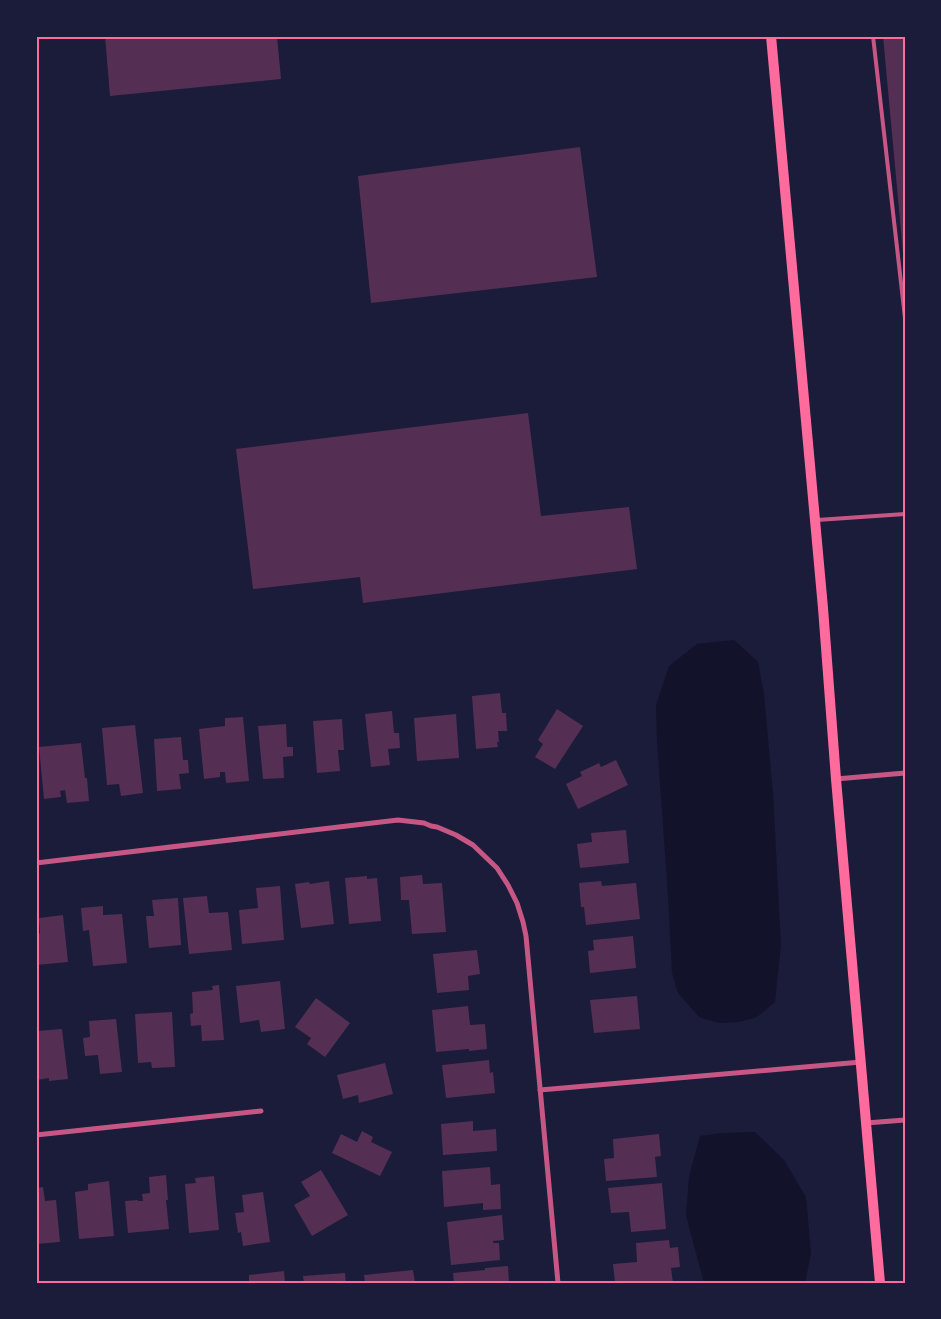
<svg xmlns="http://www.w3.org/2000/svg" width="941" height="1319" font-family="Overpass,sans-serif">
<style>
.water{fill:#12122b}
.building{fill:#542f53}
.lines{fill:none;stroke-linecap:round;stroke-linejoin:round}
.service{stroke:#c65784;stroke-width:4}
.minor{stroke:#c65784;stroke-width:5}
.secondary{stroke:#ff6b9d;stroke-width:10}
.neatline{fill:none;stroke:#ff6b9d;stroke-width:2}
</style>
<rect width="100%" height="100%" fill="#1b1b3a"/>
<g class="water">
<polygon points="734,640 758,662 764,694 773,794 781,945 775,1002 757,1017 739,1022 719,1023 699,1017 678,993 672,973 668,895 657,741 656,705 669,666 697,644"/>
<polygon points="755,1132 784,1160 806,1197 811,1253 805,1283 704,1283 686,1215 689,1177 700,1136 722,1133"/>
</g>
<g class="building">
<polygon points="105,36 277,36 281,79 110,96"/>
<polygon points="883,36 905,36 905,253 903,253"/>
<polygon points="580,147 597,277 371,303 358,176"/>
<polygon points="528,413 541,516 629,507 637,569 363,603 360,577 253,589 236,449"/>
<polygon points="500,693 502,713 506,713 507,731 498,731 499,742 497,742 498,747 476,749 472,696"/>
<polygon points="557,709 583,726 555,769 535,757 543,744 538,740"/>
<polygon points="392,711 394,733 399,733 400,748 388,749 390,765 371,767 365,714"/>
<polygon points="456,714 459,758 417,761 414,718"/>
<polygon points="243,717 249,781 226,783 225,772 220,772 220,777 204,779 199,729 225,726 225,718"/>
<polygon points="342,719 344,750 338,750 340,771 317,773 313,721"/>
<polygon points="286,724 287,747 293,747 293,756 283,757 284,778 263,779 258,726"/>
<polygon points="135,725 143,793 121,796 119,784 107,785 102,728"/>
<polygon points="181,737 183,760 188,760 189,773 179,774 181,789 157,791 154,739"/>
<polygon points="81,743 85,778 87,778 89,801 67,803 65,790 60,791 61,797 44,799 39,747"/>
<polygon points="616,760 628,785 578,809 566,784 582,776 580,772 599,763 601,767"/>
<polygon points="626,830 629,863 580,868 577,844 592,842 591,833"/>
<polygon points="422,875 423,884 442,883 446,932 412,934 409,900 401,900 400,877"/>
<polygon points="367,876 367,879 377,878 381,921 349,924 345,878"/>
<polygon points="329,881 334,924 301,928 295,884 309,882 310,884"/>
<polygon points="601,881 602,886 636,883 640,919 586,925 584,907 581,907 579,883"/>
<polygon points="280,886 284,940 242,944 239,910 258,908 256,888"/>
<polygon points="207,896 209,913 228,912 232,950 189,954 183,898"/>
<polygon points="178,898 181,945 149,948 146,916 154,916 152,900"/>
<polygon points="103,906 103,915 122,914 127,963 93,966 89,930 83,931 81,908"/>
<polygon points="63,915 68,962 36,965 36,934 40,933 39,918"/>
<polygon points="633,936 636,968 590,973 588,951 594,950 593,940"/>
<polygon points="477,950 480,974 468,976 469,990 437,993 433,954"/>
<polygon points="280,981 285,1029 261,1032 259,1020 240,1023 236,986"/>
<polygon points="219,985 224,1040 202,1041 201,1025 191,1026 190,1014 193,1013 192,992 213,990 212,986"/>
<polygon points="637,996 640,1029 594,1033 590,1000"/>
<polygon points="316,998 350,1023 325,1057 307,1044 311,1038 295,1027"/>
<polygon points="468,1006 470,1025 485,1024 487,1049 469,1051 469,1049 436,1052 432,1010"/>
<polygon points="172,1012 175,1067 152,1068 151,1062 138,1063 135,1014"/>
<polygon points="116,1019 122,1072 100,1074 98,1055 85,1056 83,1038 90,1037 89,1021"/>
<polygon points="62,1029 68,1079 49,1081 49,1078 37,1080 36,1031"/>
<polygon points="489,1060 490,1073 493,1072 495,1093 446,1098 442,1065"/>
<polygon points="385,1063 393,1094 359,1103 358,1095 343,1099 337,1075"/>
<polygon points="473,1121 473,1131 496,1129 497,1151 443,1155 441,1124"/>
<polygon points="362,1131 373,1137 371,1142 392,1152 380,1176 332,1153 341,1134 357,1142"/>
<polygon points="659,1134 661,1156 655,1157 657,1177 606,1181 604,1159 614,1158 613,1139"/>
<polygon points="490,1167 491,1185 500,1184 501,1209 483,1210 483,1203 444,1207 442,1171"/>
<polygon points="321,1170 348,1215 312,1236 294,1205 310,1196 301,1182"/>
<polygon points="166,1175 168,1200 166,1200 169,1229 128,1233 125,1201 138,1200 138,1201 143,1201 142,1194 150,1193 149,1177"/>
<polygon points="214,1176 219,1230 189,1233 185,1184 196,1183 195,1178"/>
<polygon points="109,1181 114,1236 79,1239 75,1192 88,1190 88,1184"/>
<polygon points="662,1183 666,1229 631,1232 629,1212 611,1213 608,1188"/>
<polygon points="43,1187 45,1201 56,1200 60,1242 36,1244 36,1188"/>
<polygon points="263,1192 270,1242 243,1246 241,1232 238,1233 235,1213 244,1212 242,1195"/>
<polygon points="502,1215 504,1240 493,1241 493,1243 499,1243 500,1260 451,1265 447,1222"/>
<polygon points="669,1240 670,1248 678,1247 680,1267 671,1268 673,1283 615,1283 613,1264 637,1262 636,1243"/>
<polygon points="508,1266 509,1283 454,1283 453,1273 485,1270 485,1268"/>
<polygon points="413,1270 415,1283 365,1283 364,1275"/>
<polygon points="284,1271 285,1283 249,1283 249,1275"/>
<polygon points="345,1273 346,1283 304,1283 303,1276"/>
</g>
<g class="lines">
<g class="service">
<polyline points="873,36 905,318"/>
<polyline points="817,520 905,514"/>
</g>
<g class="minor">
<polyline points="836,779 905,773"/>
<polyline points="36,863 398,820 424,823 431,826 437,827 456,835 473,845 497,868 508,885 517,903 523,922 526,936 558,1283"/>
<polyline points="540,1090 861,1062"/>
<polyline points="866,1123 905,1120"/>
<polyline points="36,1135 261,1111"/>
</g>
<polyline class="secondary" points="771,36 823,608 836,779 880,1283"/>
</g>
<rect width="941" height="1319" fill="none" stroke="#1b1b3a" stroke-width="75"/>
<rect x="38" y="38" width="866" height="1244" class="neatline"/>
</svg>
